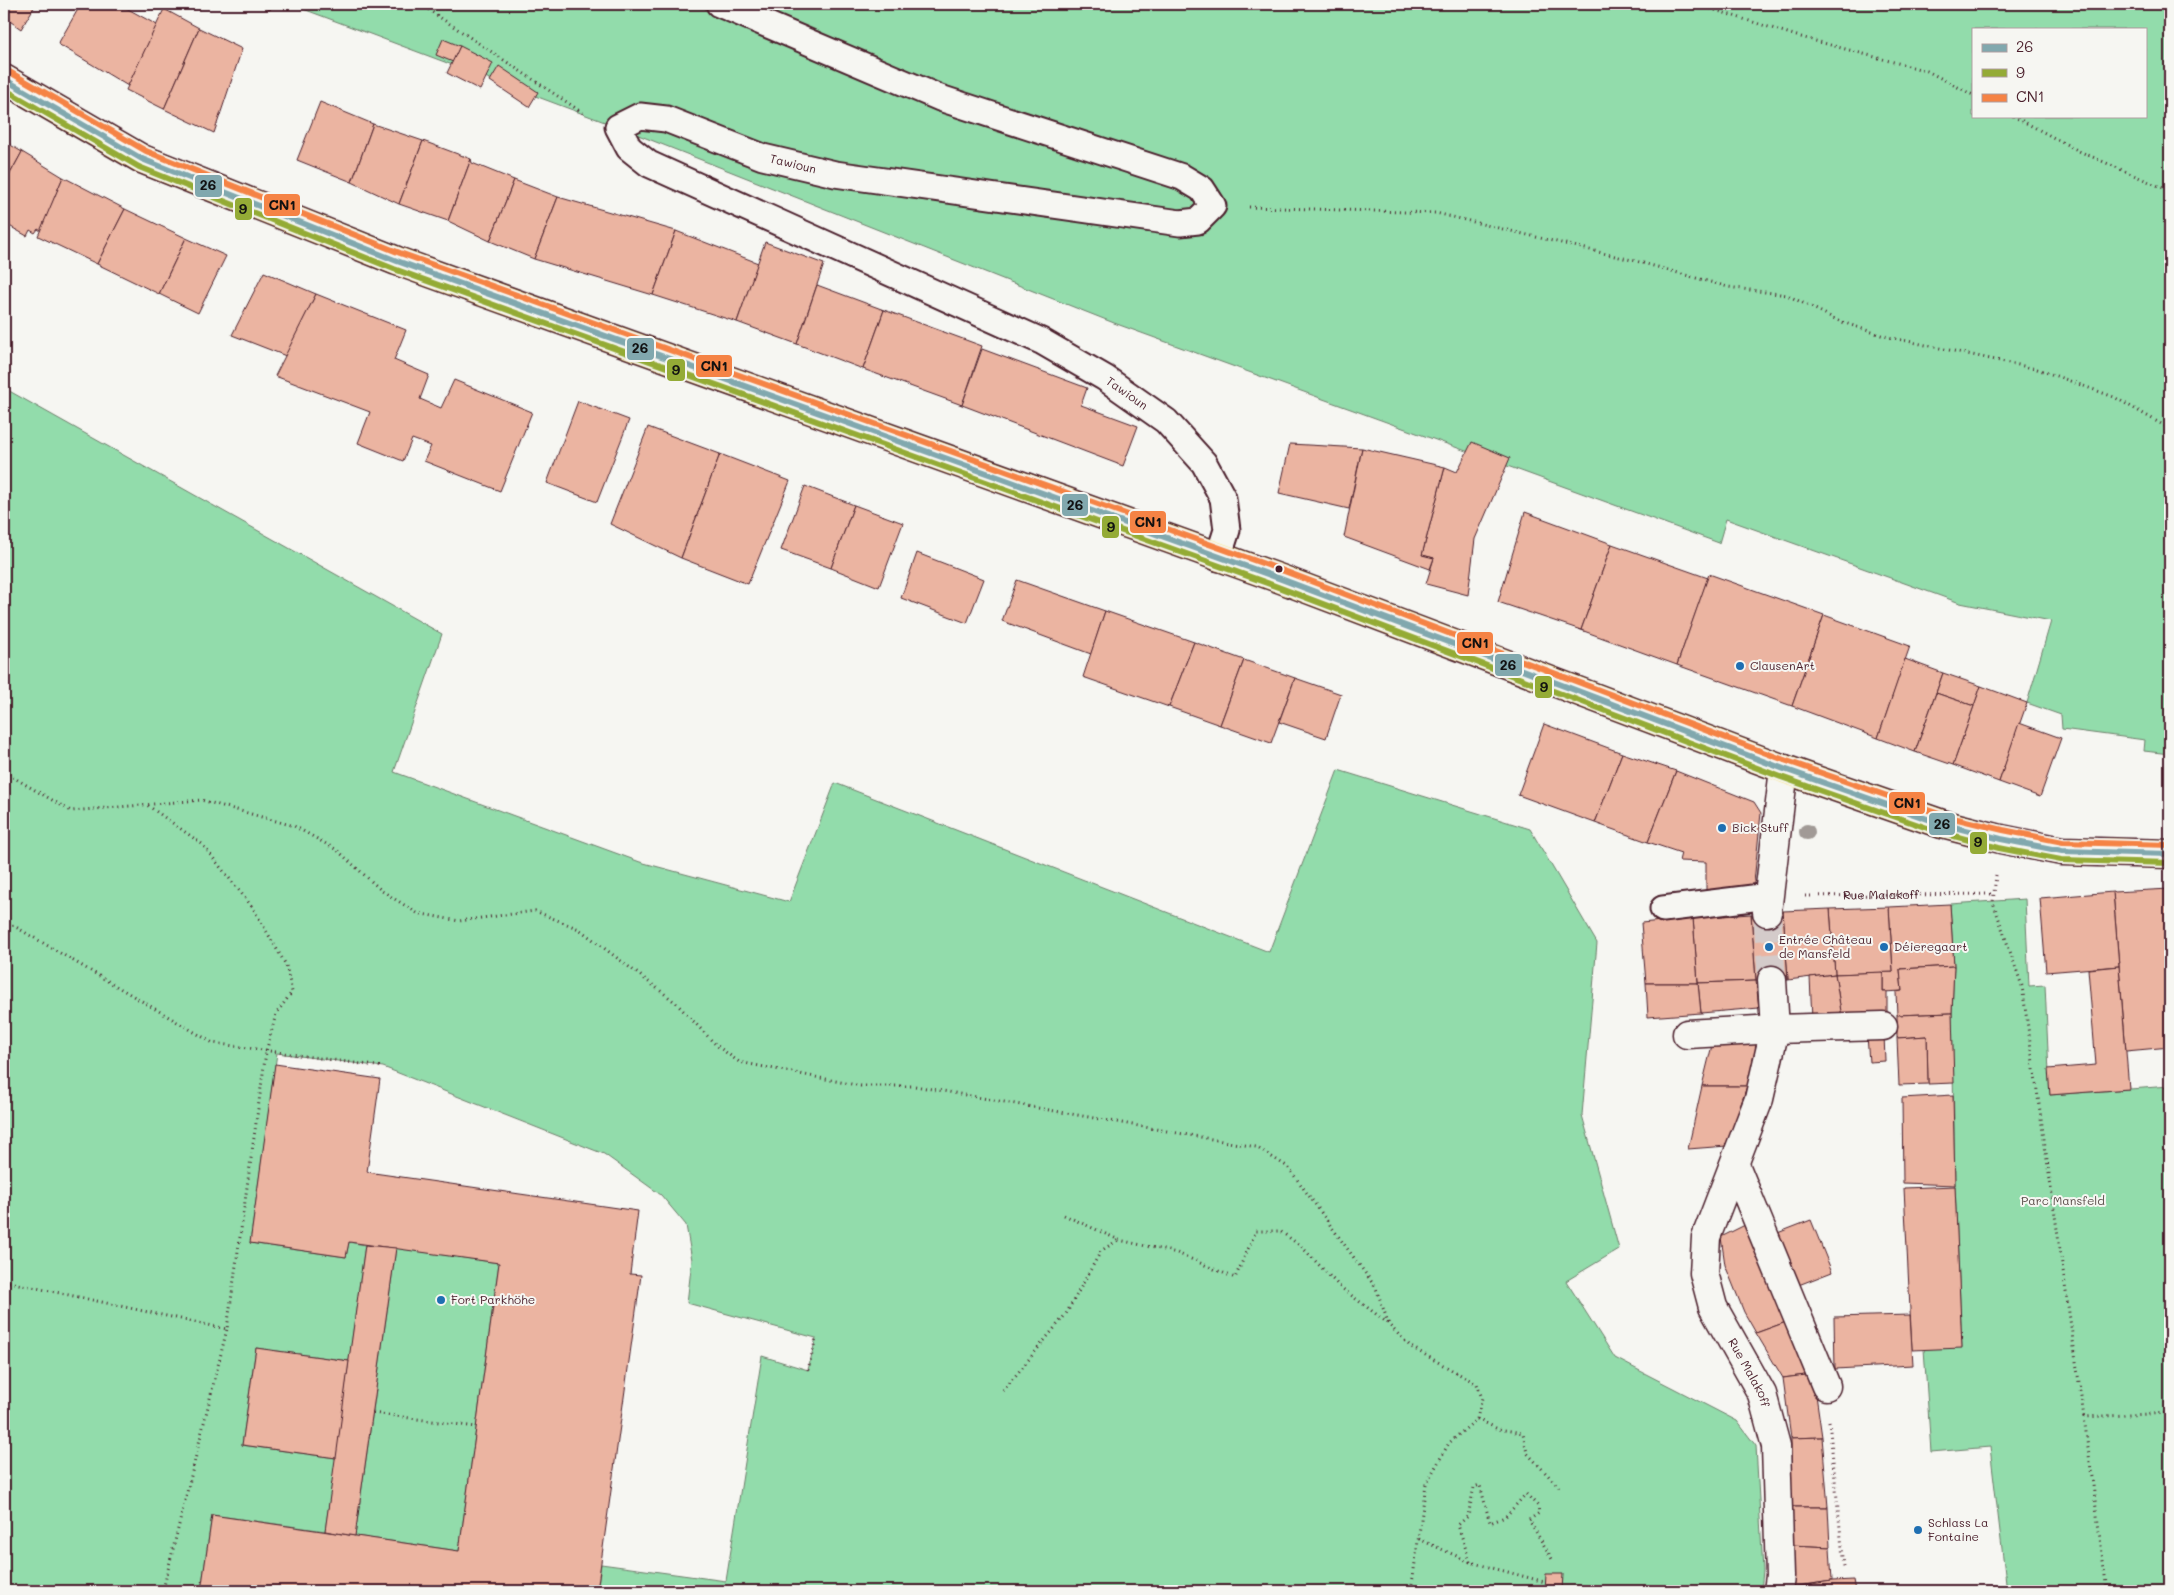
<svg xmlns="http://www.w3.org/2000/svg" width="2174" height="1595" font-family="Mali,sans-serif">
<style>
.green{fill:#92dcab;stroke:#6e7e6b;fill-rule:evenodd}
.building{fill:#ebb4a1;stroke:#4a1f2b}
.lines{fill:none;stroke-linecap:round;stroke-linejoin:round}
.minor-tunnel{stroke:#d4cbca;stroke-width:28;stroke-dasharray:28 14;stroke-linecap:butt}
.service-casing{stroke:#4a1f2b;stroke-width:29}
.minor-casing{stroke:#4a1f2b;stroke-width:31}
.primary-casing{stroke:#4a1f2b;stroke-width:31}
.path{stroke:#4a1f2b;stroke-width:3;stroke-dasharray:1 4;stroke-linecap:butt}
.service{stroke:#f6f6f2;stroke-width:25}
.minor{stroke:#f6f6f2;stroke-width:28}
.primary{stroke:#f8e281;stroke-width:28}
.bus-1-casing{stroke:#f6f6f2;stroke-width:10}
.bus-2-casing{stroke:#f6f6f2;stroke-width:10}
.bus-3-casing{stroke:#f6f6f2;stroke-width:10}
.bus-1{stroke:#81a8ae;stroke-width:6}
.bus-2{stroke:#94ab36;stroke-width:6}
.bus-3{stroke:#f58345;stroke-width:6}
.tree{fill:#a19a96}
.bus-dot{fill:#4a1f2b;stroke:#f6f6f2;stroke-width:2}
.poi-dot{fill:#1f6fb2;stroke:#f6f6f2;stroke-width:2}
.labels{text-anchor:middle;stroke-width:4;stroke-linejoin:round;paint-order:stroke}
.street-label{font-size:12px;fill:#4a1f2b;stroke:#f6f6f2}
.poi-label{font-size:12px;fill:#4a1f2b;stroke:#f6f6f2;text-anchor:start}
.park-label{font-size:12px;fill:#5c4e4b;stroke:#f6f6f2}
.line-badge{stroke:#f6f6f2;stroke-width:2}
.pale-badge-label{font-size:14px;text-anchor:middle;font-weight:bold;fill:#111}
</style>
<rect width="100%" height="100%" fill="#f6f6f2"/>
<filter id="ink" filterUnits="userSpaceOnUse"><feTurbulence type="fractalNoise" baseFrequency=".02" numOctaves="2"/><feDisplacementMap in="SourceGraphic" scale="10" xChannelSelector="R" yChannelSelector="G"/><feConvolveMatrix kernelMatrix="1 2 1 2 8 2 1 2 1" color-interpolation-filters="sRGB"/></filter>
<g filter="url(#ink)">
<g class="green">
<path d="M290 4H2170V754L2144 751 2145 740 2062 729 2061 715 2027 703 2051 621 1960 603 1726 519 1719 543 1114 323 618 127ZM1973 29H2145V116H1973Z"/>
<polygon points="4,388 442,634 394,772 640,862 789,902 835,783 1269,952 1338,770 1530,829 1597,943 1582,1115 1619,1249 1566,1281 1615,1358 1737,1421 1756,1446 1763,1571 1761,1591 597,1591 601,1564 726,1581 762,1356 808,1370 816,1338 687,1303 692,1260 686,1225 661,1195 604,1154 383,1067 277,1053 250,1243 346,1257 349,1242 365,1245 349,1361 256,1348 242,1445 336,1458 325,1531 212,1515 201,1591 4,1591"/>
<polygon points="2025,899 2029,986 2045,985 2050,1095 2170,1086 2170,1591 2007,1591 1990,1447 1931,1452 1924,1349 1962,1347 1955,1186 1952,1013 1954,966 1950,904"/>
<polygon points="396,1248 499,1263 459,1551 355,1536"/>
</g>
<g class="building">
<polygon points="4,4 36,4 21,29 4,17"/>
<polygon points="81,4 119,4 157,25 128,86 58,44"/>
<polygon points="258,4 273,4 270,10"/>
<polygon points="164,9 199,28 164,109 126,90"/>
<polygon points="199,28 242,49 214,133 164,109"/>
<polygon points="443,39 460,46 453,62 436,55"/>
<polygon points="460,46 493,63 480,90 447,73"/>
<polygon points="499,66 538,92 529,107 490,81"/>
<polygon points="320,102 373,124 352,182 297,160"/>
<polygon points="373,124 423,141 399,204 352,182"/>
<polygon points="4,141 22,152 4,185"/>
<polygon points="423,141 471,159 448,221 399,204"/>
<polygon points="22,152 63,177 41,231 38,229 35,233 30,230 27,236 4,223 4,185"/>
<polygon points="471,159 472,163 514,180 490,241 448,221"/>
<polygon points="63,177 125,209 97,264 38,236"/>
<polygon points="514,180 558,197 534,259 490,241"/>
<polygon points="558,197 676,231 653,295 534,259"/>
<polygon points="125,209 186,238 159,294 97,264"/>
<polygon points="676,231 758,263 737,322 653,295"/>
<polygon points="186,238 226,256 198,313 159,294"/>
<polygon points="765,242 824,264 797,344 737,322"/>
<polygon points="264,272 316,294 286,356 232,335"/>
<polygon points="817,285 884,310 863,369 797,344"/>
<polygon points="316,294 406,330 394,360 429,375 420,399 441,408 454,380 532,412 500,491 424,461 431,446 412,439 403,461 358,443 370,412 275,376"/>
<polygon points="884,310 982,346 962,405 863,369"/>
<polygon points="982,349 1087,388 1081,405 1138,426 1123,466 962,405"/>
<polygon points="578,401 629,420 597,502 547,483"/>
<polygon points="648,427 720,454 681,558 610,524"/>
<polygon points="1472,442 1510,458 1475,539 1468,595 1426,584 1434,558 1422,555 1445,467 1457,472"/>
<polygon points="1290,444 1362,448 1349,509 1279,493"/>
<polygon points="1362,448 1445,467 1422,555 1434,558 1430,569 1344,537"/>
<polygon points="720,454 790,481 748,584 681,558"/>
<polygon points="805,486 854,505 831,568 781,550"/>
<polygon points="854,505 903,523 879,587 831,568"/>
<polygon points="1525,512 1612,544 1581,630 1498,602"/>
<polygon points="1612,544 1708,578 1677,665 1581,630"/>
<polygon points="917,553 984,579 967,623 901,598"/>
<polygon points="1709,574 1824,615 1792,706 1677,665"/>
<polygon points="1017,580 1105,611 1091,654 1002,621"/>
<polygon points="1105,611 1194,642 1169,707 1083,677"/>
<polygon points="1824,615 1910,646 1878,738 1792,706"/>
<polygon points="1194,642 1244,660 1220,725 1169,707"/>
<polygon points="1905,659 1943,673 1915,752 1878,738"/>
<polygon points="1244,660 1295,678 1271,743 1220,725"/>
<polygon points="1943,673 1981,686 1974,706 1936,693"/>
<polygon points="1295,678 1341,694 1326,738 1279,722"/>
<polygon points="1981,686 2027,703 1999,782 1953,765"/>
<polygon points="1936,693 1974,706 1953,765 1915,752"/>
<polygon points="2019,723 2061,738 2040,797 1999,782"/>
<polygon points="1544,724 1622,753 1595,823 1518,795"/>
<polygon points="1622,753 1676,771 1648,842 1595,823"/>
<polygon points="1676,771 1754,802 1761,813 1753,892 1706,894 1706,862 1679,861 1681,853 1648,842"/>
<polygon points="2170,889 2170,1047 2126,1051 2113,892"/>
<polygon points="2113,892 2119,966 2046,972 2040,898"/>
<polygon points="1950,904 1954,966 1900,969 1902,991 1883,992 1883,972 1893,972 1889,907"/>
<polygon points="1889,907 1893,972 1835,974 1830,909"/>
<polygon points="1830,909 1835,974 1788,980 1783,911"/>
<polygon points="1783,911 1788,980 1756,981 1751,914"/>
<polygon points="1751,914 1756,981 1698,983 1693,918"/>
<polygon points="1693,918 1698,983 1646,983 1641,923"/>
<polygon points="1954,966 1952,1013 1897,1015 1896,992 1902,991 1900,969"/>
<polygon points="2119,966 2129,1089 2050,1095 2048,1069 2096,1065 2088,969"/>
<polygon points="1883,972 1883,992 1887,992 1887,1019 1842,1018 1835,974"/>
<polygon points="1835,974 1842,1018 1812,1019 1810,977"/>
<polygon points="1756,981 1759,1008 1701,1013 1698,983"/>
<polygon points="1646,983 1698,983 1701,1013 1648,1017"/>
<polygon points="1952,1013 1954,1083 1928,1084 1927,1036 1897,1038 1897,1015"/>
<polygon points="1884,1034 1885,1061 1869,1062 1867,1036"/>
<polygon points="1927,1036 1928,1084 1899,1085 1897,1038"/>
<polygon points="1763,1038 1747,1086 1702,1086 1713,1041"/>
<polygon points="275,1064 380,1079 367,1172 638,1211 630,1274 641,1275 597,1591 201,1591 212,1515 459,1551 499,1263 349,1242 346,1257 250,1243"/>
<polygon points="1702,1086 1747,1086 1727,1146 1688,1149"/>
<polygon points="1953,1095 1955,1185 1903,1183 1902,1098"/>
<polygon points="1955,1186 1962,1348 1912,1350 1904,1188"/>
<polygon points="1811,1220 1832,1272 1796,1286 1775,1234"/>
<polygon points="1745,1225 1789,1321 1756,1333 1744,1312 1725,1265 1721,1237"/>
<polygon points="365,1245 396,1248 355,1536 325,1531"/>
<polygon points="1910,1315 1913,1365 1835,1369 1834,1317"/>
<polygon points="1789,1321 1813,1374 1783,1378 1756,1333"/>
<polygon points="256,1348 349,1361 336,1458 242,1445"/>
<polygon points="1813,1374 1822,1437 1791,1438 1783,1378"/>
<polygon points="1822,1437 1828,1507 1791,1507 1791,1438"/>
<polygon points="1791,1507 1828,1507 1830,1547 1791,1545"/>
<polygon points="1791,1545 1830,1547 1832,1581 1791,1587"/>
<polygon points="1546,1574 1563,1574 1562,1591 1545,1591"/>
<polygon points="1854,1580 1856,1591 1789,1591 1791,1587 1832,1581"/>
</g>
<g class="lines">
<polyline class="minor-tunnel" points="1767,912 1772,980"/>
<g class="service-casing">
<g id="service">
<path id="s2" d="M719 4 940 98 1182 177 1202 189 1213 206 1198 221 1180 223 835 174 763 157 666 119 640 116 618 127 629 148 649 164 1041 341 1105 378 1166 421 1204 463 1223 498 1227 530 1218 558"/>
<polyline points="1663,909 1769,896"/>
</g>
</g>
<g class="minor-casing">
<g id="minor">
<polyline points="1767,912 1784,769"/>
<path id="s3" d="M1772 980 1775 1029 1759 1099 1706 1237 1704 1273 1713 1307 1762 1394 1776 1446 1780 1576 1778 1591"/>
<polyline points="1687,1034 1775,1029 1883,1026"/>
<polyline points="1735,1165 1826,1386"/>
</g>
</g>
<g class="primary-casing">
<polyline id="primary" points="4,79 142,159 397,261 1281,579 1784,769 1942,824 2001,839 2062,851 2170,854"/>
</g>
<g class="path">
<polyline points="420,4 586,115"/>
<polyline points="1696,4 1797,36 1927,71 1973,95"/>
<polyline points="2013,116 2079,151 2170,191"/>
<polyline points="1249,207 1436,213 1636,261 1728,287 1787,295 1839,321 1884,336 2037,369 2114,397 2170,429"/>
<polyline points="4,772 71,811 201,800 294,826 337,850 382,891 417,913 459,921 535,911 579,929 675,1002 716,1045 739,1062 861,1086 915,1086 1256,1147 1288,1167 1376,1288 1389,1325 1411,1347 1477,1384 1482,1398 1477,1419 1449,1443 1426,1484 1411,1591"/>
<polyline points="1996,875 1993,902 2022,986 2084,1417"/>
<path id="s1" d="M1805 896 1994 894"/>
<polyline points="4,920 213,1043 383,1067"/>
<polyline points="1064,1215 1119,1240 1177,1253 1235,1278 1256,1231 1280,1231 1302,1247 1339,1286 1389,1324"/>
<polyline points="4,1281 227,1329 266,1052 276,1014 292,992 286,965 253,908 202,844 147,805"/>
<polyline points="808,1370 816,1338"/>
<polyline points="1003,1391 1066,1314 1101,1251 1118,1240"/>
<polyline points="373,1413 476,1427"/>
<polyline points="1477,1419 1498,1429 1523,1433 1527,1453 1559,1487"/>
<polyline points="1829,1421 1844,1567"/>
<polyline points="1419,1539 1470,1562 1545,1582"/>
<polyline points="1470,1562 1458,1525 1468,1516 1474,1487 1480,1485 1490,1523 1505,1517 1526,1494 1538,1506 1539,1513 1529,1520 1552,1559"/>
<polyline points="160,1591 163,1590 227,1329"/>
<polyline points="2107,1591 2084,1417 2170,1413"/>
</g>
<use href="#service" class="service"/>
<use href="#minor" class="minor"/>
<use href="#primary" class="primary"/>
<g class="bus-1-casing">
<polyline id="bus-1" points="4,79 142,159 397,261 1281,579 1784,769 1942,824 2001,839 2062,851 2170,854"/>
</g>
<g class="bus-2-casing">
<polyline id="bus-2" points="4,89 139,167 394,269 1278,587 1781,777 1939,832 1999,848 2061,860 2170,863"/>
</g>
<g class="bus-3-casing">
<polyline id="bus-3" points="8,71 146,151 400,253 1284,571 1787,761 1945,816 2003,830 2063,842 2170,845"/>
</g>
<use href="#bus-1" class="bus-1"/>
<use href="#bus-2" class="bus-2"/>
<use href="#bus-3" class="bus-3"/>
</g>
<circle class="tree" cx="1807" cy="832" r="8"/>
</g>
<circle class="bus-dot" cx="1279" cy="569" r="4.5"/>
<g class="poi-dot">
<circle cx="1740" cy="666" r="5"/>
<circle cx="1722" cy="828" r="5"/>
<circle cx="1769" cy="947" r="5"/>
<circle cx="1884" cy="947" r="5"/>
<circle cx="441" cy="1300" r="5"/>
<circle cx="1918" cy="1530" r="5"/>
</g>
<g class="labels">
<g class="street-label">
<text transform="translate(793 164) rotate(14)" y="4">Tawioun</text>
<text dy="4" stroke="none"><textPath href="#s2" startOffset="1735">Tawioun</textPath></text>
<text dy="4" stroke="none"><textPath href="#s1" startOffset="76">Rue Malakoff</textPath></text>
<text dy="4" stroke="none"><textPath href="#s3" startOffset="415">Rue Malakoff</textPath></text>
</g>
<g class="poi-label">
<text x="1750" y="670">ClausenArt</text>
<text x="1732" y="832">Bick Stuff</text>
<text x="1779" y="944">Entrée Château<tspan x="1779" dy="14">de Mansfeld</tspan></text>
<text x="1894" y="951">Déieregaart</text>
<text x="451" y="1304">Fort Parkhöhe</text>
<text x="1928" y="1527">Schlass La<tspan x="1928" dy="14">Fontaine</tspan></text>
</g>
<g class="park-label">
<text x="2063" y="1205">Parc Mansfeld</text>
</g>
</g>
<g class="line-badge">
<rect x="194" y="174" width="29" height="24" rx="5" fill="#81a8ae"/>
<rect x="263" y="193" width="38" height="24" rx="5" fill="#f58345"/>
<rect x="234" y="197" width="19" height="24" rx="5" fill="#94ab36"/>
<rect x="626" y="337" width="29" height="24" rx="5" fill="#81a8ae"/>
<rect x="695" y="354" width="38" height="24" rx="5" fill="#f58345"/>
<rect x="666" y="358" width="20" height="24" rx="5" fill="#94ab36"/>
<rect x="1061" y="493" width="28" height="24" rx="5" fill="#81a8ae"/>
<rect x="1129" y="510" width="38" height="24" rx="5" fill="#f58345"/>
<rect x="1101" y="515" width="19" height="24" rx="5" fill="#94ab36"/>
<rect x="1456" y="631" width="38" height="24" rx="5" fill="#f58345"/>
<rect x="1494" y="653" width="29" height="24" rx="5" fill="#81a8ae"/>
<rect x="1534" y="675" width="19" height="24" rx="5" fill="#94ab36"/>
<rect x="1888" y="791" width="38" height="24" rx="5" fill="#f58345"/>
<rect x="1928" y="812" width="28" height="24" rx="5" fill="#81a8ae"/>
<rect x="1969" y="831" width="19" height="24" rx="5" fill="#94ab36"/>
</g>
<g class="pale-badge-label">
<text x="208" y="190">26</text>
<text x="282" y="210">CN1</text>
<text x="243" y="214">9</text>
<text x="640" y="353">26</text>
<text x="714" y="371">CN1</text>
<text x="676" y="375">9</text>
<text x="1075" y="510">26</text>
<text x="1148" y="527">CN1</text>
<text x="1111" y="532">9</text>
<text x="1475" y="648">CN1</text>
<text x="1508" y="670">26</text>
<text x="1544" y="692">9</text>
<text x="1907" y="808">CN1</text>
<text x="1942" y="829">26</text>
<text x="1978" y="847">9</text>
</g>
<rect width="2174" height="1595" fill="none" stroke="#f6f6f2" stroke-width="20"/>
<rect x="10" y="10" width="2154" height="1575" fill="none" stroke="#4a1f2b" stroke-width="2" filter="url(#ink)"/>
<rect x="1972" y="28" width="175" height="90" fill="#f6f6f2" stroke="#b1a0a2"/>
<rect x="1982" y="44" width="25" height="8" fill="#81a8ae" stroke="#b1a0a2"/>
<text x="2016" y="52" font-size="15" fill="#4a1f2b">26</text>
<rect x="1982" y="69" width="25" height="8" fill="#94ab36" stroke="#b1a0a2"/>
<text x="2016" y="78" font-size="15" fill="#4a1f2b">9</text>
<rect x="1982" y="94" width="25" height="8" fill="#f58345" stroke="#b1a0a2"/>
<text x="2016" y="102" font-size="15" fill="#4a1f2b">CN1</text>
</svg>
